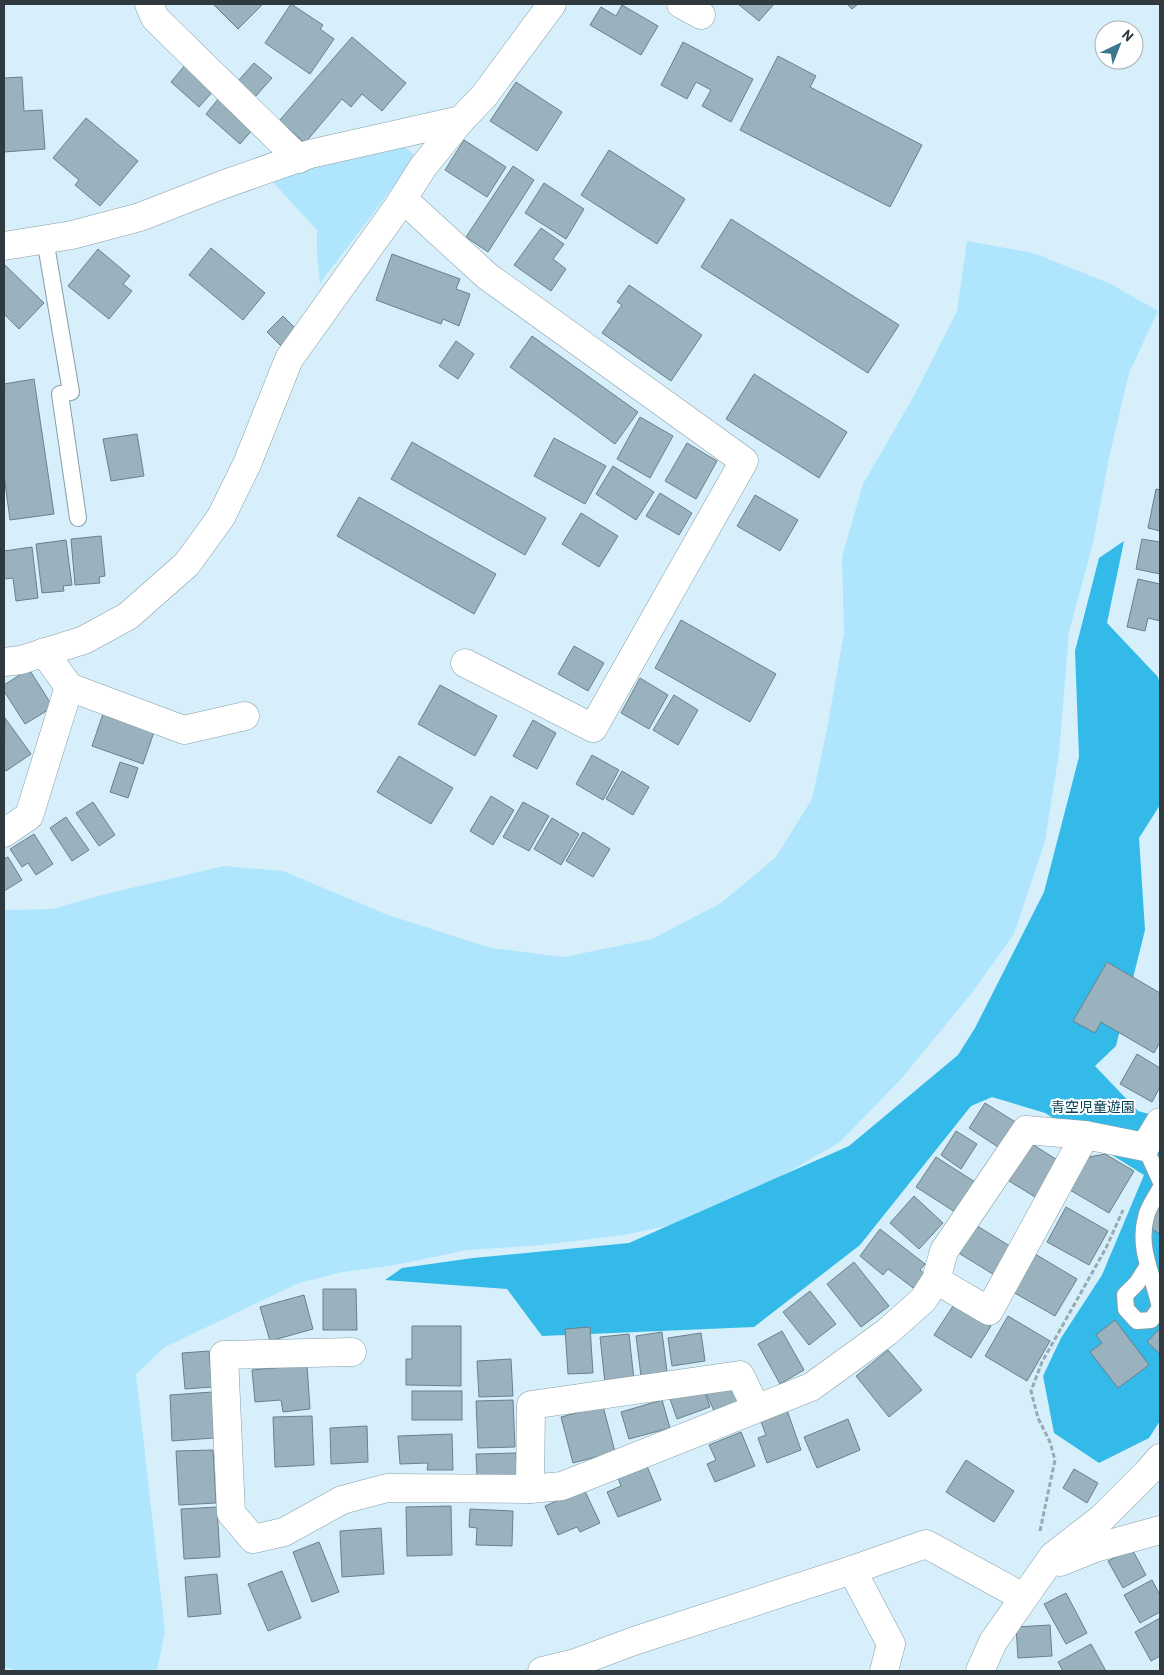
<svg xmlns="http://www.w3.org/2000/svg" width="1164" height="1675" font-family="Barlow,'Noto Sans JP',sans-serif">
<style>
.green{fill:#b0e6fd}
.forest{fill:#33bae9}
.building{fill:#9ab2bd;stroke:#6a818b}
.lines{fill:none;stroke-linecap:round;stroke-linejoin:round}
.service-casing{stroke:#869ea8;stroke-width:18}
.minor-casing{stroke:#869ea8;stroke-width:29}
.path{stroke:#98abb3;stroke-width:3;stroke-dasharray:5 2.5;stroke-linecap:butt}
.service{stroke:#fff;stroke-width:16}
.minor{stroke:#fff;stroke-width:28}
.labels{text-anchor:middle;stroke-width:4;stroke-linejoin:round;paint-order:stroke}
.park-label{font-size:14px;fill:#023e51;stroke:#fff}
</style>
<rect width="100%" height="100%" fill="#d6effa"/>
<g class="green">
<polygon points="402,144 416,157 320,283 317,255 317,230 270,179"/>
<polygon points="967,241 1033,253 1111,284 1158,311 1129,373 1109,458 1093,543 1069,632 1059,753 1045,841 1014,934 971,994 901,1079 840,1142 765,1186 694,1220 624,1235 542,1245 467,1250 395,1265 343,1272 299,1283 165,1347 136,1374 165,1631 157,1671 18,1671 4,1667 4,910 53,909 106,894 224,866 283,871 388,915 491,948 564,957 652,939 721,903 776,857 812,799 827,729 844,633 842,557 863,484 914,396 957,311"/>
</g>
<polygon class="forest" points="1124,541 1107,623 1158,677 1160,685 1160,805 1139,838 1145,930 1116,1046 1095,1066 1138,1111 1160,1117 1160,1421 1149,1438 1099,1463 1054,1433 1043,1376 1061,1338 1102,1275 1144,1175 1045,1113 992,1097 971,1106 860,1245 754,1327 542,1336 507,1289 385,1280 402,1268 473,1258 629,1243 849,1146 958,1055 975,1028 1044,892 1079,757 1075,651 1099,558"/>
<g class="building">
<polygon points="213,4 263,4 238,29"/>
<polygon points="291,4 323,25 320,29 334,39 310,74 265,43"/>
<polygon points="738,4 774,4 759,21"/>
<polygon points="847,4 858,4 852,9"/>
<polygon points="622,5 658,26 641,55 590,25 601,7 616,16"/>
<polygon points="352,37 406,83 382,111 362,94 351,107 342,99 305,143 279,121"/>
<polygon points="683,42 753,79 731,122 702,106 711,90 696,82 687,99 661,85"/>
<polygon points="778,56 816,76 810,87 922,145 890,207 740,130"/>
<polygon points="254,63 272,78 255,97 238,81"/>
<polygon points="186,64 215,89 199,107 171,82"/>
<polygon points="22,77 24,111 42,110 45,149 4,152 4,78"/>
<polygon points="516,82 562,112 537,151 490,121"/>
<polygon points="219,98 254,128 240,144 206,114"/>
<polygon points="86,118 138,161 100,206 75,185 79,180 53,158"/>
<polygon points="464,140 506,167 487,197 445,170"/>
<polygon points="609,150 685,199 657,244 581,195"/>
<polygon points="513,166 534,180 488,252 466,237"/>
<polygon points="544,183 584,209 566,239 525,213"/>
<polygon points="731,219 899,325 868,373 701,267"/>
<polygon points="541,228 564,244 553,259 566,269 551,291 514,265"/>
<polygon points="211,248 265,293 243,320 189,275"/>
<polygon points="98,249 130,276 123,284 132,291 109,319 68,286"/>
<polygon points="392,254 460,279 456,289 470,294 459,326 443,319 441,324 376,300"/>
<polygon points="4,264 44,303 19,329 4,314"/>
<polygon points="629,285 702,335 671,381 602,333 622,305 617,302"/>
<polygon points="283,316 299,332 283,348 267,332"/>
<polygon points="532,336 638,412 615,444 510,367"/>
<polygon points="456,341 474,354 458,379 439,366"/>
<polygon points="754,374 847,432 819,478 726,419"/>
<polygon points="34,379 54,514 10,520 4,475 4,384"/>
<polygon points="640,417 673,436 650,478 617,459"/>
<polygon points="137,434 144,476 111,481 103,439"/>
<polygon points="554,438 606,466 585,504 534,476"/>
<polygon points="412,442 546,518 525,555 391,479"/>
<polygon points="687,443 717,461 696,499 665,481"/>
<polygon points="613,466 654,492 636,520 596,494"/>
<polygon points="1156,489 1160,490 1160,531 1148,528"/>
<polygon points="660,493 692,513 679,535 646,516"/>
<polygon points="755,495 798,520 780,551 737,526"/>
<polygon points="359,497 496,574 474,614 337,536"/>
<polygon points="581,513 618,536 599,567 562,544"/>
<polygon points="101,536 105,576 99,577 100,583 75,585 71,539"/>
<polygon points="1142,539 1160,542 1160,574 1136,569"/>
<polygon points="66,540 72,585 63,586 64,591 42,593 36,544"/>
<polygon points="32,547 38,598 16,601 13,578 4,579 4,551"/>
<polygon points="1138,579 1160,584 1160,621 1148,618 1145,631 1127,627"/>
<polygon points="681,620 776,674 750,722 655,668"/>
<polygon points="574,646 604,663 588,691 558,674"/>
<polygon points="29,669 53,707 25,724 4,691 4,685"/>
<polygon points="640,678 668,695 649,729 621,713"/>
<polygon points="440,685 497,716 475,756 418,724"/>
<polygon points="674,695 698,710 678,745 653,730"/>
<polygon points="105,708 156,726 143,764 92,746"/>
<polygon points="5,718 31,754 6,771 4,768"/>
<polygon points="533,720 556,733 537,769 513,756"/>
<polygon points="592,755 619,770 603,800 576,784"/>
<polygon points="399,756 453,788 431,824 377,792"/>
<polygon points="120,762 138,768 128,798 110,792"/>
<polygon points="622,771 649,787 633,815 606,799"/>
<polygon points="491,796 514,810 493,845 470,831"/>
<polygon points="93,802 115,835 99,846 76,813"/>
<polygon points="523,802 549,816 529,851 503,837"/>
<polygon points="66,817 89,850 72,861 50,828"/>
<polygon points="552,818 579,834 561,865 534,849"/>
<polygon points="583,832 610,849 593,877 566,861"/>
<polygon points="34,834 53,864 36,875 28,863 22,867 10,849"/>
<polygon points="8,857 22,880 4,891 4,859"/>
<polygon points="1107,962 1160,993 1160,1042 1154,1053 1101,1022 1095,1033 1073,1021"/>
<polygon points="1137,1054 1160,1068 1160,1087 1152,1102 1120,1084"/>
<polygon points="985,1103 1017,1123 1001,1149 969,1128"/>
<polygon points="956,1131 977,1144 961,1169 941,1155"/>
<polygon points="1032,1144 1062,1163 1040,1200 1009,1181"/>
<polygon points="1105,1154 1134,1171 1109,1213 1070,1190 1089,1157"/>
<polygon points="936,1157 975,1182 955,1212 916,1187"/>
<polygon points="914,1196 943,1223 919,1249 890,1223"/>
<polygon points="1160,1206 1160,1234 1148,1227"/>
<polygon points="1066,1207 1108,1231 1089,1265 1047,1242"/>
<polygon points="974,1224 1013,1248 996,1276 957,1252"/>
<polygon points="880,1229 925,1264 920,1270 926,1275 916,1290 888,1269 883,1275 860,1256"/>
<polygon points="1035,1254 1077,1279 1055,1316 1013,1292"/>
<polygon points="854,1262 889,1306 861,1327 827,1284"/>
<polygon points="323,1289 356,1289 357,1330 323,1330"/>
<polygon points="810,1291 836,1324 809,1345 783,1312"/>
<polygon points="304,1295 313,1329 270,1341 260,1307"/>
<polygon points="955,1303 991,1326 971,1358 934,1335"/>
<polygon points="1008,1316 1050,1341 1027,1381 985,1356"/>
<polygon points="1115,1320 1149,1365 1118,1388 1090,1352 1102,1343 1096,1335"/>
<polygon points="412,1326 461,1326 461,1386 406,1385 406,1359 412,1359"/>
<polygon points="590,1327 593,1373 568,1374 565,1329"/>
<polygon points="1160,1328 1160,1354 1147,1342"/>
<polygon points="782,1331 804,1370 780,1384 758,1344"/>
<polygon points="662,1332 667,1372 641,1376 636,1336"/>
<polygon points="701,1333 705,1361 672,1366 668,1338"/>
<polygon points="629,1334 634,1380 605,1383 600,1337"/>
<polygon points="888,1350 922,1390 889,1417 856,1376"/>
<polygon points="209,1351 212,1387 185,1389 182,1353"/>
<polygon points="511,1359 513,1396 479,1397 477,1361"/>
<polygon points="307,1365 310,1409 283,1412 281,1400 255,1402 252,1370"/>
<polygon points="732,1383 740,1404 715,1413 706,1393"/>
<polygon points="703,1387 710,1407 677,1419 670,1399"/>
<rect x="412" y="1391" width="50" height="29"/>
<polygon points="212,1392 214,1438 172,1441 170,1395"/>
<polygon points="513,1400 515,1447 478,1448 476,1401"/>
<polygon points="662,1400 670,1428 629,1439 621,1412"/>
<polygon points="603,1406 615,1452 573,1463 561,1417"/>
<polygon points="787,1410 801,1450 767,1463 758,1438 766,1435 760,1419"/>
<polygon points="312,1416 314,1465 275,1467 273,1417"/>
<polygon points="848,1419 860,1450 817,1468 804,1437"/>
<polygon points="367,1426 368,1462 331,1464 330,1428"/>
<polygon points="741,1432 755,1466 715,1482 707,1464 716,1460 709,1445"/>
<polygon points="452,1434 453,1470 427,1470 428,1463 400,1464 398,1436"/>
<polygon points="213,1450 216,1503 179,1505 176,1451"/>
<polygon points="516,1453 517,1475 477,1477 476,1454"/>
<polygon points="966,1460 1014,1491 994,1522 946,1492"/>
<polygon points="647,1466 661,1500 618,1517 607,1492 621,1486 618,1478"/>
<polygon points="1074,1469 1098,1483 1087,1503 1063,1488"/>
<polygon points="584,1489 600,1523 580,1532 577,1527 558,1535 545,1506"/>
<polygon points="451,1506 452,1555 407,1556 406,1507"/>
<polygon points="217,1507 220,1557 184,1559 181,1509"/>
<polygon points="470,1509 513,1511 512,1546 476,1545 477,1528 469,1527"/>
<polygon points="381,1528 384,1574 342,1577 340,1531"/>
<polygon points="319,1542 339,1592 312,1602 293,1552"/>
<polygon points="1132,1549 1146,1575 1123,1588 1108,1561"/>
<polygon points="282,1571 301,1618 268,1631 248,1584"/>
<polygon points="217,1574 221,1614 188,1617 185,1577"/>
<polygon points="1152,1580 1160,1595 1160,1612 1140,1623 1124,1595"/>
<polygon points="1066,1593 1087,1633 1066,1644 1044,1604"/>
<polygon points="1160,1618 1160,1656 1151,1661 1135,1632"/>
<polygon points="1050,1625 1052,1656 1018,1658 1016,1627"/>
<polygon points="1091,1644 1106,1671 1063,1671 1058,1662"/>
</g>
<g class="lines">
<g class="service-casing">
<g id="service">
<polyline points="45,239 71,392 60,394 78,518"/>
<polyline points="1145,1147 1160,1180"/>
<path d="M1147 1267 1137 1283 1125 1295 1126 1309 1137 1321 1151 1320 1160 1308C1154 1276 1137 1250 1146 1217 1148 1207 1156 1197 1160 1189"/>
</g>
</g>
<g class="minor-casing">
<g id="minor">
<polyline points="149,4 155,18 299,159"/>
<polyline points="681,4 701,15"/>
<polyline points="403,199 487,276 744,461 593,728 465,663"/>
<polyline points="4,246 72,235 140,217 222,185 310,154 461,120 484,96 552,4"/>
<polyline points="4,662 21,660 84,640 128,616 187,564 221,517 247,464 289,359 397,208 423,167 461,120"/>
<polyline points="69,687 184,730 245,716"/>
<polyline points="4,833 29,816 69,687 44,652"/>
<polyline points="936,1280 989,1311 1085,1135"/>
<polyline points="352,1352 224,1355 231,1513 253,1539 284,1532 342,1500 387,1488 530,1489 562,1486 811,1387 887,1332 923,1300 936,1280 944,1251 1026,1130 1085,1135 1145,1147 1160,1122"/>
<polyline points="530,1489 531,1405 740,1375 756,1408"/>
<polyline points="1060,1562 1095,1548 1160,1530"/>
<polyline points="852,1570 926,1544 1023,1597"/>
<polyline points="542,1671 575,1663 634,1641 852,1570 891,1644 884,1671"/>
<polyline points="980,1671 993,1642 1053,1556 1102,1518 1148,1472 1160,1458"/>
</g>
</g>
<polyline class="path" points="1040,1531 1055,1460 1050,1442 1038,1418 1031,1391 1042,1362 1106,1248 1123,1210"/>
<use href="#service" class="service"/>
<use href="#minor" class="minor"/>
</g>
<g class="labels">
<g class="park-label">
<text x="1093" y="1112">青空児童遊園</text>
</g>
</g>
<rect width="1164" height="1675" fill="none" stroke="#303a3e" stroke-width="10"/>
<g transform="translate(1119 45) rotate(43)"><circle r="24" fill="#ffffff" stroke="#acb0b2"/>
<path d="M0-4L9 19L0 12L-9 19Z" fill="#3c778f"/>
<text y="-8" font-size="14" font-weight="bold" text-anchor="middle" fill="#303a3e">N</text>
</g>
</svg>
